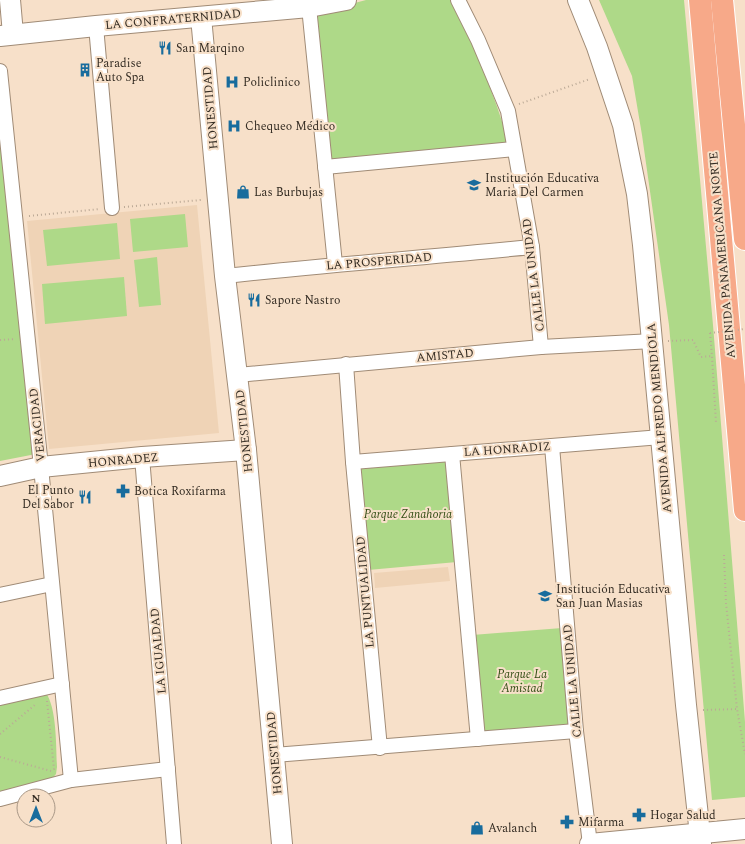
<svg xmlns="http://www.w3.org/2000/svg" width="745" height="844" font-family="Spectral,serif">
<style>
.built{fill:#efd3b6}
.green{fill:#aed988}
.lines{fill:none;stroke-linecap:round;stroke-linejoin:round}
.street-casing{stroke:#a08b76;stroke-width:16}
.secondary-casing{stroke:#a08b76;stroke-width:22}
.highway-casing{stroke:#fff;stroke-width:24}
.path{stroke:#bba996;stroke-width:2;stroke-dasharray:1 3;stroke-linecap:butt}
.street{stroke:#fff;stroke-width:14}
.secondary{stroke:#fff;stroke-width:20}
.highway{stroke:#f7a989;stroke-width:22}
.path-bridge{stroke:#bba996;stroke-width:2;stroke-dasharray:1 3;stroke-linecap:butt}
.labels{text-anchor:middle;stroke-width:4;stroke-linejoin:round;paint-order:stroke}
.street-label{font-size:12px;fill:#342c23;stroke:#f7e0c9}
.poi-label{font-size:12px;fill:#342c23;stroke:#f7e0c9;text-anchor:start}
.park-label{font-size:12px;font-style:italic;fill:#344e16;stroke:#f7e0c9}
</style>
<rect width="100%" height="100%" fill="#f7e0c9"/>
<g class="built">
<polygon points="197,205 219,433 49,449 27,221"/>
<polygon points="448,567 450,581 375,588 374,573"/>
</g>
<g class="green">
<path d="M366 0H451C475 47 494 93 509 144L331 160 317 13Z"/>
<polygon points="599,0 684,0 713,325 745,722 745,797 712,800 669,325 642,135 632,76"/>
<polygon points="0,122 41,453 0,461"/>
<polygon points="185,214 188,247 133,252 130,219"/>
<polygon points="117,223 120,259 47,266 43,230"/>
<polygon points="157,257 161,305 139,307 134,260"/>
<polygon points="124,277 127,316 45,324 42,284"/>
<polygon points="448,458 457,562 368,570 358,467"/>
<polygon points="562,628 571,727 482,734 472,635"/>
<path d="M46 693C57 709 56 747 57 767L56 774 51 780 0 794V699Z"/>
</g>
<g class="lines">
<g class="street-casing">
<g id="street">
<polyline points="458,0 478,40 508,111 532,247 541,347"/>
<polyline points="309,7 335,264"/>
<polyline points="96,26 112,208"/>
<polyline points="0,71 41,467 71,780"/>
<polyline points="325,167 514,149"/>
<path d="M225 276C327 265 430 257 532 247"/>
<polyline points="346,364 353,462 380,748"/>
<polyline points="238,375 541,347 653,341"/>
<polyline points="552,446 576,731 590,844"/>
<polyline points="452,454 478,739"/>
<polyline points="142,457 174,844"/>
<polyline points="353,462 661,437"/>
<polyline points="0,595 52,584"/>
<polyline points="0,698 62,684"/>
<polyline points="274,755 576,731"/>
<polyline points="0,799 71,780 168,769"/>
</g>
</g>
<g class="secondary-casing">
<g id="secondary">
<polyline points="10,0 13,34"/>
<polyline points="578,0 597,47 623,125 637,194 643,245 686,705 701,844"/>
<polyline points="201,17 225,276 246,450 282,844"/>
<polyline points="0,36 96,26 309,7 346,0"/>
<polyline points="0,476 41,467 142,457 246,450"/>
<polyline points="590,844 745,829"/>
</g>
</g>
<g class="highway-casing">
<g id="highway">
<polyline points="700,0 745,510"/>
<polyline points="722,0 745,239"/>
</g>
</g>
<g class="path">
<polyline points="519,104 590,79"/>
<polyline points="124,207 201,200"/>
<polyline points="29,216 100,209"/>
<polyline points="710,333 712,356 716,423"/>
<polyline points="0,340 15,339"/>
<polyline points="668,341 693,340 701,357 712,356"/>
<polyline points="724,555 726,603 737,709 745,754"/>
<polyline points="47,701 54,769 51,771"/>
<polyline points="703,710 737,709"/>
<polyline points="0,734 36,704"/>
<polyline points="0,757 51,771"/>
</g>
<use href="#street" class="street"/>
<use href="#secondary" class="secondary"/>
<use href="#highway" class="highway"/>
<polyline class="path-bridge" points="710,333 745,329"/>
</g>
<defs>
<g id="restaurant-bare" transform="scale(1.08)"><path d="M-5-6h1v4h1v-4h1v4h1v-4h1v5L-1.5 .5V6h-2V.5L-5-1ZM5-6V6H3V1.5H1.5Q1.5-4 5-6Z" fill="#186c9d" stroke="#f7e0c9" stroke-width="2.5" paint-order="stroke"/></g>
<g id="building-bare" transform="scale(1.08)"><path d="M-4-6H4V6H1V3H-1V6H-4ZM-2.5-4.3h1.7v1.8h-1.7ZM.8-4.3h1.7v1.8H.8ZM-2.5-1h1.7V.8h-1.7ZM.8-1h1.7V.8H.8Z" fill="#186c9d" stroke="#f7e0c9" stroke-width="2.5" paint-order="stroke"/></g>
<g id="hospital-bare" transform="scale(1.08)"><path d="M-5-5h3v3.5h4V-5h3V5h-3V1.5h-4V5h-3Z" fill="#186c9d" stroke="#f7e0c9" stroke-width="2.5" paint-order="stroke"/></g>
<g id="school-bare" transform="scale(1.08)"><path d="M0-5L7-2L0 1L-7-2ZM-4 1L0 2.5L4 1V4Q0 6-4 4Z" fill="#186c9d" stroke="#f7e0c9" stroke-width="2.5" paint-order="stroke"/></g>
<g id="shop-bare" transform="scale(1.08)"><path d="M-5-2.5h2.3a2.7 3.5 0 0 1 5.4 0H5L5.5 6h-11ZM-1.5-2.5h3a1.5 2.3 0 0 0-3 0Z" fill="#186c9d" stroke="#f7e0c9" stroke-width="2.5" paint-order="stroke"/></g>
<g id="pharmacy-bare" transform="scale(1.08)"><path d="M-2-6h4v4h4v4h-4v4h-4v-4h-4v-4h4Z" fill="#186c9d" stroke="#f7e0c9" stroke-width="2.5" paint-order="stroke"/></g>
</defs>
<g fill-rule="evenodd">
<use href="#restaurant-bare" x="165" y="48"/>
<use href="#building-bare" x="85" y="70"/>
<use href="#hospital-bare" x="232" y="82"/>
<use href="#hospital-bare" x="234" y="126"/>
<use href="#school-bare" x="474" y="185"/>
<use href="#shop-bare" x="243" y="192"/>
<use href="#restaurant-bare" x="254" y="300"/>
<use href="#pharmacy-bare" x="123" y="491"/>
<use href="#restaurant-bare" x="85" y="497"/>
<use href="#school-bare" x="545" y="596"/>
<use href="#pharmacy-bare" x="639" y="815"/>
<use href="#pharmacy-bare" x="567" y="822"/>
<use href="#shop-bare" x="477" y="828"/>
</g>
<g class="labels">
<g class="street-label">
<text transform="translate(173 19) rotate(-5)" y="4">LA CONFRATERNIDAD</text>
<text transform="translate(210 108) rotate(-95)" y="4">HONESTIDAD</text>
<text transform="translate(722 255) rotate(-95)" y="4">AVENIDA PANAMERICANA NORTE</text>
<text transform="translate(379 261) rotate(-5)" y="4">LA PROSPERIDAD</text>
<text transform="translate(533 275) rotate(-97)" y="4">CALLE LA UNIDAD</text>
<text transform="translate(445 355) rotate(-5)" y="4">AMISTAD</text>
<text transform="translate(659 418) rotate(-95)" y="4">AVENIDA ALFREDO MENDIOLA</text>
<text transform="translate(37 425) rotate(-96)" y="4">VERACIDAD</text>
<text transform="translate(244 431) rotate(-96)" y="4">HONESTIDAD</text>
<text transform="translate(507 449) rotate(-4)" y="4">LA HONRADIZ</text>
<text transform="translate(123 460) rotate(-5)" y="4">HONRADEZ</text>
<text transform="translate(365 592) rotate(-95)" y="4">LA PUNTUALIDAD</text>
<text transform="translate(158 651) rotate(-95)" y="4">LA IGUALDAD</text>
<text transform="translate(572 681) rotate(-95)" y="4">CALLE LA UNIDAD</text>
<text transform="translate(274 753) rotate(-95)" y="4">HONESTIDAD</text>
</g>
<g class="poi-label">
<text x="176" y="52">San Marqino</text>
<text x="96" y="67">Paradise<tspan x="96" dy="14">Auto Spa</tspan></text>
<text x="243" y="86">Policlinico</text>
<text x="245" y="130">Chequeo Médico</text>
<text x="485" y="182">Institución Educativa<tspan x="485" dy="14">Maria Del Carmen</tspan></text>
<text x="254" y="196">Las Burbujas</text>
<text x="265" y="304">Sapore Nastro</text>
<text x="74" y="494" text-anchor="end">El Punto<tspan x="74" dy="14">Del Sabor</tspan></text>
<text x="134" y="495">Botica Roxifarma</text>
<text x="556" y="593">Institución Educativa<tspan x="556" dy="14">San Juan Masias</tspan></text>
<text x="650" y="819">Hogar Salud</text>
<text x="578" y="826">Mifarma</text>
<text x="488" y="832">Avalanch</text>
</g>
<g class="park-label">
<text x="408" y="518">Parque Zanahoria</text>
<text x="522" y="678">Parque La<tspan x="522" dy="14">Amistad</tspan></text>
</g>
</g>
<g transform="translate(36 808)"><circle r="19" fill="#f7e0c9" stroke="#a99887"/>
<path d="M0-3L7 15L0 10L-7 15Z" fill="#186c9d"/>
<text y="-6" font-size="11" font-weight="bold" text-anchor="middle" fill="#342c23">N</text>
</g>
</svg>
